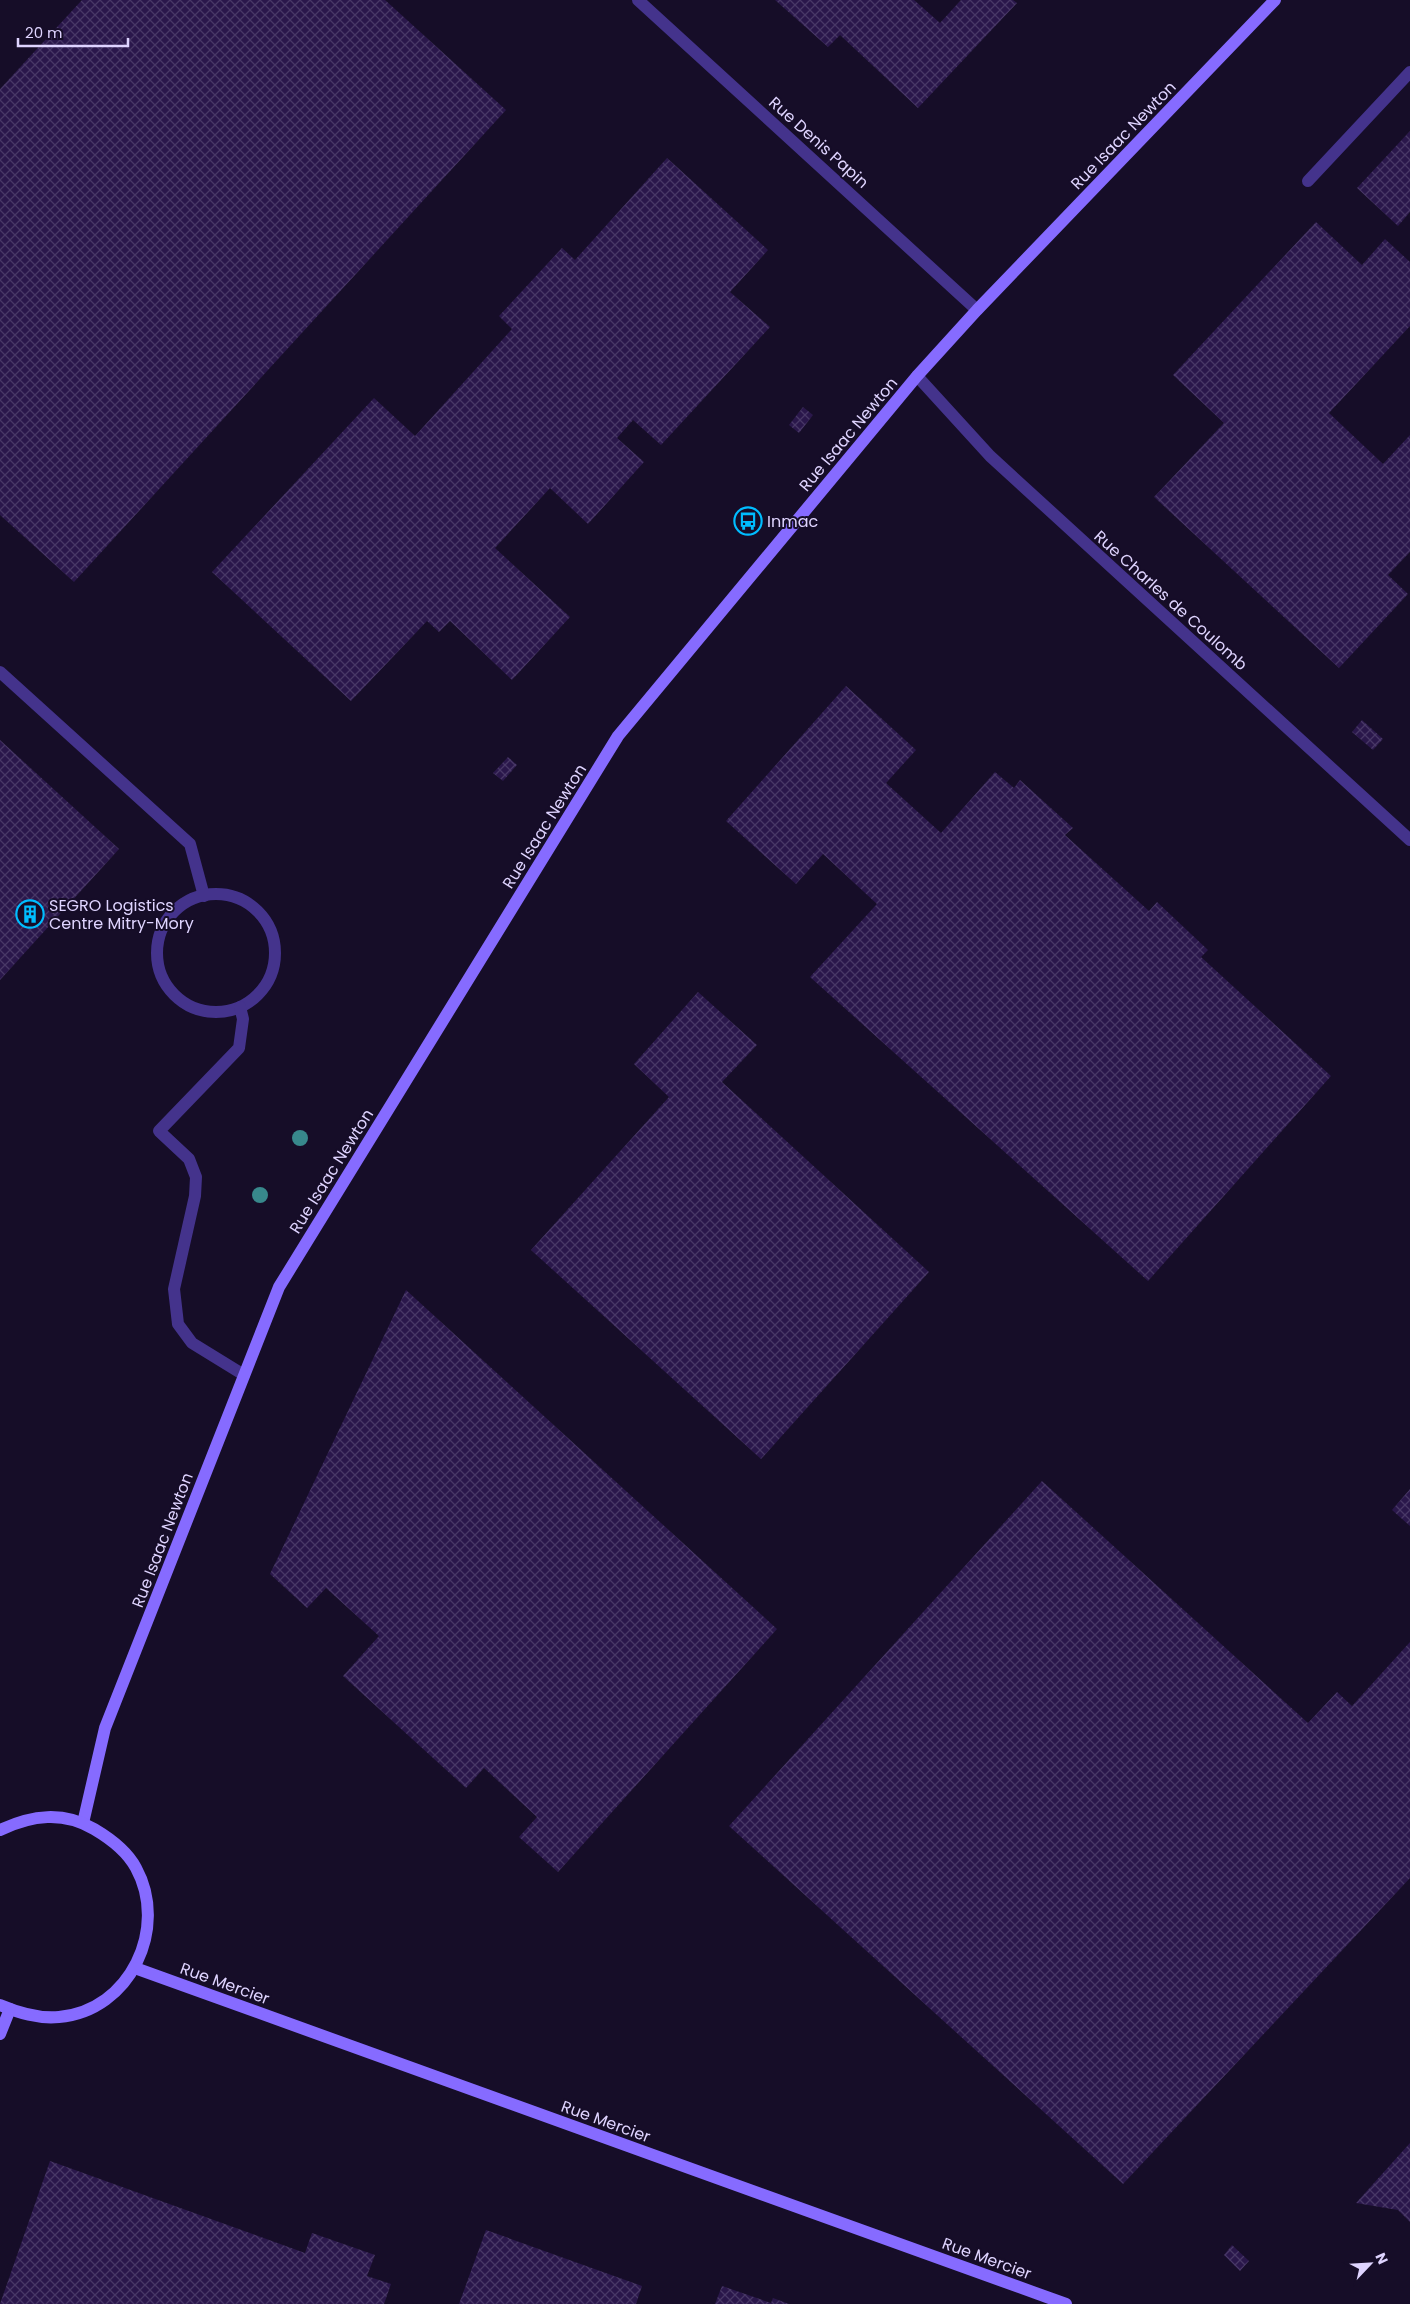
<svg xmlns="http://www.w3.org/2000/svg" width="1410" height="2304" font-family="Poppins,sans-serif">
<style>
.building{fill:url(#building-cross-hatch)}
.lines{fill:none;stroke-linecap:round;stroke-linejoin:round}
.lane{stroke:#44338c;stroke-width:12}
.street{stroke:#44338c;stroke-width:12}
.secondary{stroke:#866bff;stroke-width:12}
.tree{fill:#38888c}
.labels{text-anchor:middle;stroke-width:4;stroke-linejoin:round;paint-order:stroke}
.street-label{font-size:16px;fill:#dfd4ff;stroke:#160d28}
.poi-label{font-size:16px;fill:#dfd4ff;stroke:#160d28;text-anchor:start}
</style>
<defs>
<pattern id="building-cross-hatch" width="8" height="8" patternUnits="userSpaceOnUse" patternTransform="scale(1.25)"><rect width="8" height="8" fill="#2a174b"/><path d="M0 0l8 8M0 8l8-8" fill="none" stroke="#483866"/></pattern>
</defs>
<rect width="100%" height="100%" fill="#160d28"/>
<g class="building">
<polygon points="82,0 385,0 506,110 74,582 0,515 0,89"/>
<polygon points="775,0 914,0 940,23 961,0 1013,0 1017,3 918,108 840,35 828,47"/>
<polygon points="1410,131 1410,212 1398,226 1357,188"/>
<polygon points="667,158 768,250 730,292 770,327 661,445 633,420 617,438 644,462 588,524 550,488 495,548 570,617 512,680 450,621 439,632 427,621 351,701 212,572 374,398 415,436 512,329 499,316 562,248 575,260"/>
<polygon points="1316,222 1362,265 1385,239 1410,262 1410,326 1329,413 1383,464 1410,435 1410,552 1388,575 1408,594 1339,668 1154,497 1224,423 1173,375"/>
<polygon points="803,407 813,415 799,433 789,425"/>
<polygon points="846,686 916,750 886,783 941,833 995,772 1014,788 1020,780 1073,828 1065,835 1149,911 1157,902 1208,950 1201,957 1331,1076 1148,1281 810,977 877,904 823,854 796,884 726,821"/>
<polygon points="1362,720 1383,739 1373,750 1352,732"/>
<polygon points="0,740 119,849 0,980"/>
<polygon points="508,757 517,765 503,781 493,773"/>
<polygon points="698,992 757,1045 722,1082 929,1272 761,1459 531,1250 669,1097 634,1064"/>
<polygon points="406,1290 777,1629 558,1872 519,1837 537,1817 484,1768 466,1788 343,1676 379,1636 326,1588 307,1608 270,1574"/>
<polygon points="1042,1481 1308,1723 1337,1692 1352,1706 1410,1642 1410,1878 1123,2184 729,1826"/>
<polygon points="1410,1489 1410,1526 1392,1510"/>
<polygon points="1410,2143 1410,2222 1398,2210 1356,2203"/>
<polygon points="50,2161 305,2253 312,2233 375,2255 367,2276 391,2284 384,2304 0,2304"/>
<polygon points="486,2230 642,2286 636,2304 459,2304"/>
<polygon points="1232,2245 1249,2261 1240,2271 1224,2255"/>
<polygon points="722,2286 771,2303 773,2298 789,2304 715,2304"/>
</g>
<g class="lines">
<g class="lane">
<polyline points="1308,181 1410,72"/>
<polyline points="0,672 190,844 204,896"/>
<circle cx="216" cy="953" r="59"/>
<polyline points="240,1007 243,1019 239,1048 159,1131 189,1159 196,1177 195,1196 174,1289 178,1324 192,1343 244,1375"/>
</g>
<g class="street">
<polyline points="638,0 977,310"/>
<polyline points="917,376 990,456 1410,840"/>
</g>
<g class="secondary">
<polyline points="83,1823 105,1728 279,1287 618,736 917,376 977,310 1275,0"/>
<path d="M0 1830C32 1815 63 1811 94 1829 111 1839 127 1851 136 1868 169 1928 130 2011 59 2017 38 2019 19 2013 0 2005"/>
<polyline points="135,1968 1066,2304"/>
<polyline points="0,2034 10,2009"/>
</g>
</g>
<g class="tree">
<circle cx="300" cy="1138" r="8"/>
<circle cx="260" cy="1195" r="8"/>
</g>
<defs>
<g id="bus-ring" transform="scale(1.4375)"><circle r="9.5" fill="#160d28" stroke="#00bdff" stroke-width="1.5"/><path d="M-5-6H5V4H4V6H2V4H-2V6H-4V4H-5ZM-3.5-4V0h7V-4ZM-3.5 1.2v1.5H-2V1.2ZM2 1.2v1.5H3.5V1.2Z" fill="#00bdff"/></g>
<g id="building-ring" transform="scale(1.4375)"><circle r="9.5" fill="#160d28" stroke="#00bdff" stroke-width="1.5"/><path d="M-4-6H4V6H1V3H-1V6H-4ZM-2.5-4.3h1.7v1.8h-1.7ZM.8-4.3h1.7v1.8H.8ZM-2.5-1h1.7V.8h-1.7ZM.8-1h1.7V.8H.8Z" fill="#00bdff"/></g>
</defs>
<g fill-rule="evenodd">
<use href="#bus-ring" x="748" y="521"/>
<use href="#building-ring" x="30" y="914"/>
</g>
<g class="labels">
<g class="street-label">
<text transform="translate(1123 135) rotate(-46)" y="6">Rue Isaac Newton</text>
<text transform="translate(819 142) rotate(42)" y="6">Rue Denis Papin</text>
<text transform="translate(848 434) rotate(-50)" y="6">Rue Isaac Newton</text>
<text transform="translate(1171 600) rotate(42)" y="6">Rue Charles de Coulomb</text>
<text transform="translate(544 826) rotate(-58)" y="6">Rue Isaac Newton</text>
<text transform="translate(331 1171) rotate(-58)" y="6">Rue Isaac Newton</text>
<text transform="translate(162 1540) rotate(-69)" y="6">Rue Isaac Newton</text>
<text transform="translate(225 1983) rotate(20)" y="6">Rue Mercier</text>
<text transform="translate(606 2121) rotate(20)" y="6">Rue Mercier</text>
<text transform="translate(987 2258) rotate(20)" y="6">Rue Mercier</text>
</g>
<g class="poi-label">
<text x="767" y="527">Inmac</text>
<text x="49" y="911">SEGRO Logistics<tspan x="49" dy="18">Centre Mitry-Mory</tspan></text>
</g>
</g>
<g transform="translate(1370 2264) rotate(65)" stroke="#160d28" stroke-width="4" paint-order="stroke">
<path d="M0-4L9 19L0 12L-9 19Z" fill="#dfd4ff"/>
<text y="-8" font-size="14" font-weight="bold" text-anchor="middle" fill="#dfd4ff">N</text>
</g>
<path d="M18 38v8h110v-8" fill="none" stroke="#dfd4ff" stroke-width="2.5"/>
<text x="25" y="38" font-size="15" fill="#dfd4ff" stroke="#160d28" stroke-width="4" paint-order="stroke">20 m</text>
</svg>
